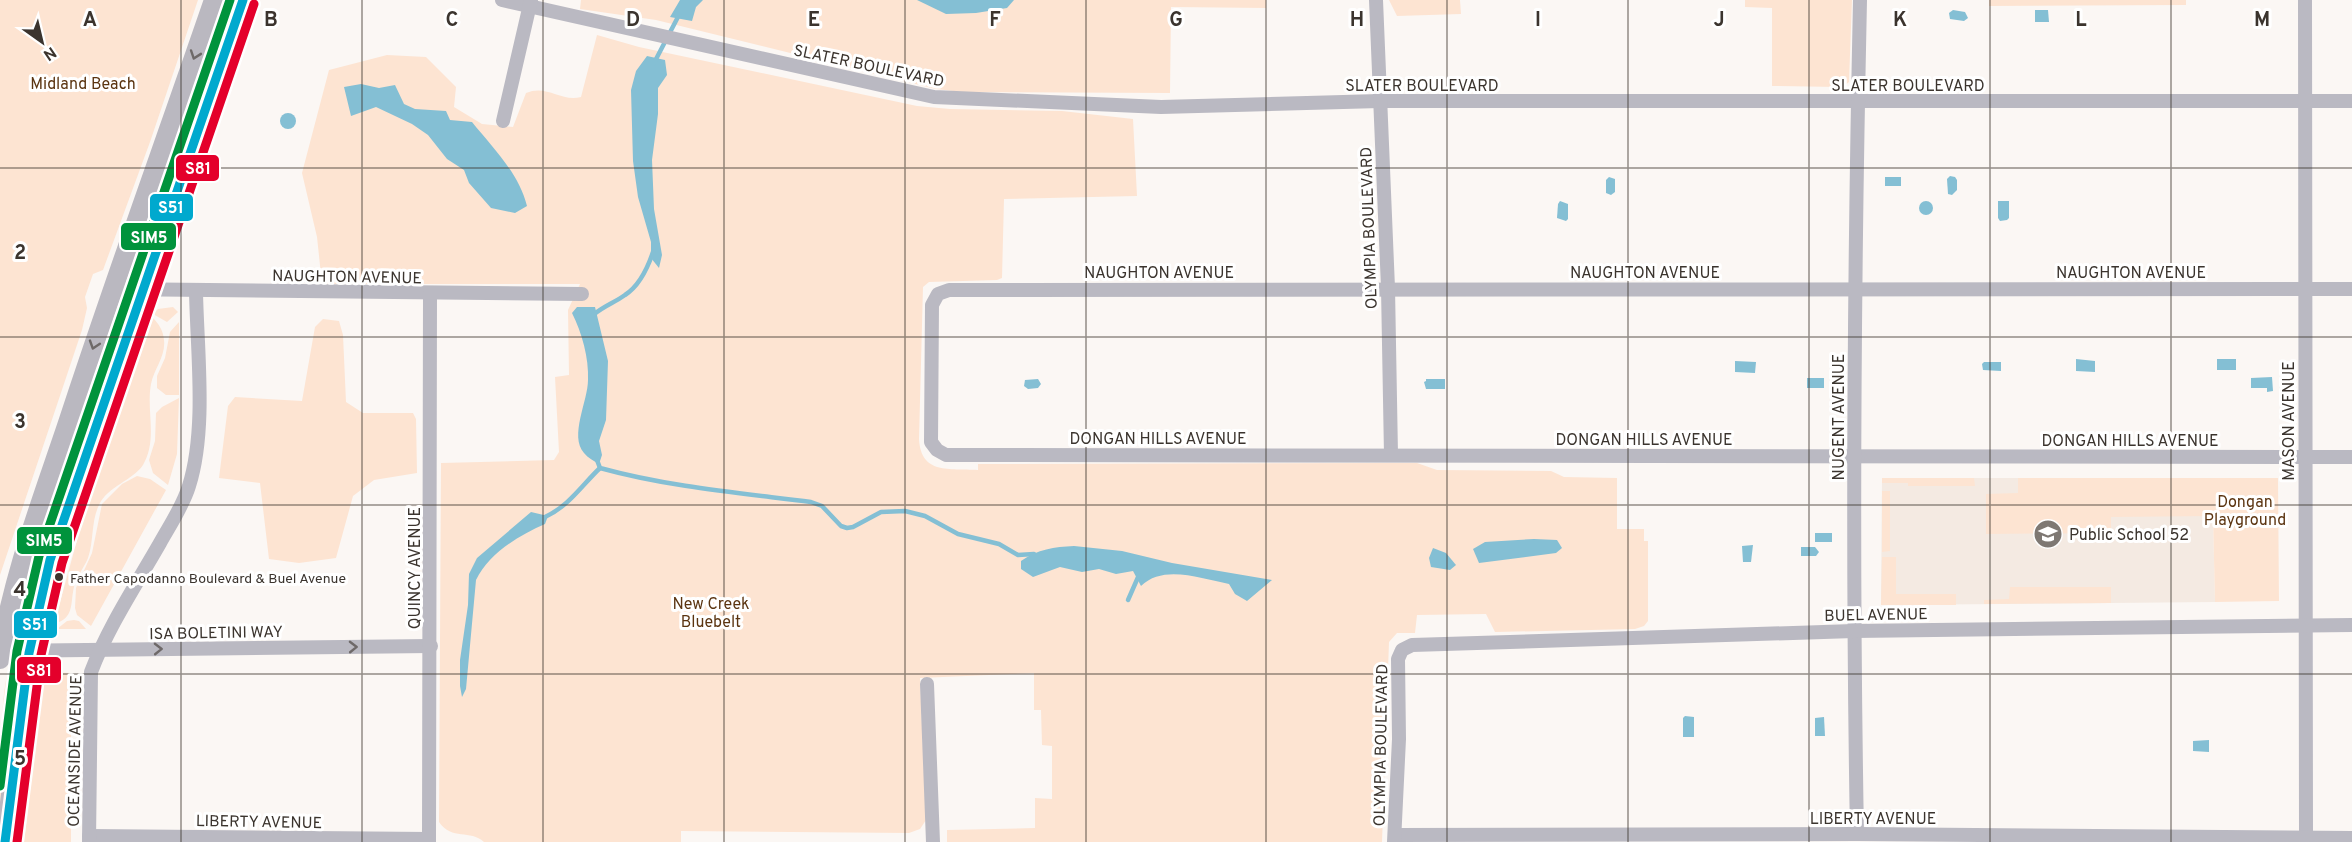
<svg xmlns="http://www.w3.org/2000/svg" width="2352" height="842" font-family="Overpass,sans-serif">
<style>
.built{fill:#f4eae2}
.green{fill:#fde4d2}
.water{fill:#84bfd4}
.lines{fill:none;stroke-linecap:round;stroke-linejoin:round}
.stream{stroke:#84bfd4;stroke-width:4.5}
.street{stroke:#bab9c2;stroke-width:14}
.secondary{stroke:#bab8c0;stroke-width:20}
.bus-1-casing{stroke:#fff;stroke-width:14}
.bus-2-casing{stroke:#fff;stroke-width:14}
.bus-3-casing{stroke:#fff;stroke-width:14}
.bus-1{stroke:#00a9ce;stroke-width:9}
.bus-2{stroke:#e4002b;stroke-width:9}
.bus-3{stroke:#00933c;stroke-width:9}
.oneway{stroke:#6e6968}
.oneway2{stroke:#6e6969}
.grid{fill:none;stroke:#3b342e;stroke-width:1.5;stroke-opacity:0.55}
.bus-dot{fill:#3b342e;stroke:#fff;stroke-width:2}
.labels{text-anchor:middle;stroke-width:6;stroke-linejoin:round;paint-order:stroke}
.bus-label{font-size:14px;fill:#3b342e;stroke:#fff;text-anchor:start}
.street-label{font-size:16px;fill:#3b342e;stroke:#fff}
.park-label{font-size:16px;fill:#5b3410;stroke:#fff}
.poi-label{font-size:16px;fill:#3b342e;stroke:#fff;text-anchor:start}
.grid-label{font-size:20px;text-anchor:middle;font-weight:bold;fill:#3b342e;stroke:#fff;stroke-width:6;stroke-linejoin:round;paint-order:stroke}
.line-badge{stroke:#fff;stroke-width:2}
.badge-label{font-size:16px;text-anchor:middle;font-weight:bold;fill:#fff}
</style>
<rect width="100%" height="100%" fill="#fbf7f4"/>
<polygon class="built" points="1882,478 2169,478 2213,516 2215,602 1881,605"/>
<g class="green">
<polygon points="0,0 198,0 150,142 103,270 93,274 85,297 87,308 82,330 0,575"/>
<polygon points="223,0 233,0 190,130 152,233 137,266 136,263 157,206 170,155"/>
<polygon points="581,0 1266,0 1266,8 1171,7 1170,93 962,92 936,89 656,20 580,9"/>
<polygon points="1389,0 1460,0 1461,14 1397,16"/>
<polygon points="1745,0 1852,0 1849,82 1843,87 1838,87 1772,86 1772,8 1745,7"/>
<polygon points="1989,0 2186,0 2186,5 1989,6"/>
<path d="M597 35 639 47 917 106 950 109 1062 111 1133 119 1137 196 1004 199 1002 278 997 280 929 282 923 287 919 439C921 475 949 468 978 470V464L1391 463H1417L1437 470 1551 471 1564 477 1617 478V529H1644V541H1648V621L1644 626 1635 629 1495 632 1486 614 1417 615 1415 633H1397L1389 642 1382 842H947V830L1035 828V798L1052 799V746L1042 745 1041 710H1034V673L920 678 926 820 920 829 909 833 681 831V842H484C470 829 452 841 439 822L441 463 554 460 559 452 555 377 569 375 568 310 580 284H322L317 237 302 173 329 70 387 55 426 57 456 87 454 107 482 124 513 127 526 93C547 84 560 102 581 97Z"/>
<polygon points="117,306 123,310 123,314 39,566 26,619 23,624 18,625 15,621 25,578"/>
<polygon points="173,307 178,312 167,322 153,314 158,309"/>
<path d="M152 317C159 324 163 330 164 340 166 356 154 369 151 384 146 411 158 439 143 465 132 481 108 486 99 505 91 521 94 541 88 558 84 568 76 577 74 587 70 603 75 618 54 624L79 533Z"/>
<polygon points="323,319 339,321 343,335 346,402 363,413 413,413 416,419 417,473 374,480 353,496 336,558 299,563 269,559 260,483 219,478 228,406 235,397 302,401 315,327"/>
<polygon points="179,322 179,395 166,395 157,388 157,376 165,358 170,332"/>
<polygon points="179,398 177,454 168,485 153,473 149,460 155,441 156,413 162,407"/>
<polygon points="137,476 150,479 166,490 91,626 77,615 75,608 76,588 92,553 102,504 122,484"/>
<polygon points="1882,478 1974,478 1975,486 1908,486 1908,483 1882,483"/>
<polygon points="2018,478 2278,478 2279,601 2215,602 2213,516 2111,517 2111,533 1986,534 1986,494 2018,493"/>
<polygon points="1882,491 1890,491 1890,551 1882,552"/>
<polygon points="1882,557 1896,557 1896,594 1956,594 1956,605 1881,605"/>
<polygon points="2010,587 2111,587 2111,603 1984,604 1984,600 2009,599"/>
<polygon points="74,620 79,621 86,629 57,629 67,621"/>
<path d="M10 670 16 675 0 810C0 789 0 678 10 670Z"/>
<polygon points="44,672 71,673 71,842 24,842"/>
</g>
<g class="water">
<polygon points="680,0 703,0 696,7 692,21 670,17"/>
<polygon points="917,0 1014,0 1007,8 976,13 946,14"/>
<polygon points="1953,10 1965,12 1968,18 1964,21 1950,19 1949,13"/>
<polygon points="2035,10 2048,10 2049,22 2035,22"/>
<polygon points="647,56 665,60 667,75 658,88 658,114 652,160 654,209 662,255 659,268 651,258 651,242 638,197 633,161 631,90 636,71"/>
<path d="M361 84 379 88 395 85 404 104 415 109 446 111 450 120 472 122C492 147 519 173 527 206L515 213 491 208 469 183 464 170 447 159 428 135 412 124 376 107 351 116 344 87Z"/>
<circle cx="288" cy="121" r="8"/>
<polygon points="1950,176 1955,177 1957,180 1957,190 1952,195 1948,194 1947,179"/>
<polygon points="1609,177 1615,179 1615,192 1611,195 1606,193 1606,180"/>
<rect x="1885" y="177" width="16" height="9"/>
<circle cx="1926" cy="208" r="7"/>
<polygon points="1560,201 1568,204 1568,219 1566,221 1557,218 1558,204"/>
<polygon points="1998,201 2009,201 2009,218 2007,220 2000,221 1998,218"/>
<path d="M577 307H595L608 361 606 420 599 441 602 455 599 464C594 461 588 458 584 453 569 436 588 401 588 380 589 358 582 333 572 313Z"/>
<polygon points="2076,359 2095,361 2095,372 2076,371"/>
<rect x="2217" y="359" width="19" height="11"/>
<polygon points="1735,361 1756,362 1755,373 1735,372"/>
<polygon points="1984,362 2001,362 2001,371 1983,370 1982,364"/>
<polygon points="2272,377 2273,391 2267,392 2267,388 2251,388 2251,378"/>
<rect x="1807" y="378" width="17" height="10"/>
<polygon points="1038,379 1041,384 1038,388 1028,389 1024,386 1025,380"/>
<polygon points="1426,379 1445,379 1445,389 1426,389 1424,382 1426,381"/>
<path d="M531 512 548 516 545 524C518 536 489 553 476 580L466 689 462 697 460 686V660L468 605 469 574 477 558Z"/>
<rect x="1815" y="533" width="17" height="9"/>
<polygon points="1534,539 1557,540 1562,548 1556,553 1479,563 1473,549 1485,542"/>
<polygon points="1753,545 1751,562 1743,562 1742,546"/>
<path d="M1074 546 1122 551 1172 563 1272 580 1247 601 1235 594 1229 584C1201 579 1164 564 1141 586L1133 571 1116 574 1099 569 1082 572 1060 567 1033 577 1021 569V561C1038 549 1054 547 1074 546Z"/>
<polygon points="1801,547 1815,547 1819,552 1816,556 1801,556"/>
<polygon points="1433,548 1446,553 1456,565 1450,570 1431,567 1429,558"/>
<polygon points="1685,716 1694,717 1694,737 1683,737 1683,718"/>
<polygon points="1824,717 1825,736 1815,736 1815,718"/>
<polygon points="2209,740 2209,752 2193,751 2193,741"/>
</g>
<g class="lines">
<g class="stream">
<polyline points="654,63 679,15"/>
<path d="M593 315C605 305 614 303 625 295 639 286 648 267 653 252"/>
<path d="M597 460 600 468C669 487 740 493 811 502L822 506 841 526 847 528 853 527 881 512 905 511 925 516 958 534 999 544 1018 555 1034 554"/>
<path d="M545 517C569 506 582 485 600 468"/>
<polyline points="1128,600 1139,575"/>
</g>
<g class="street">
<polyline points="502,0 934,97 1161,107 1380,101 2352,101"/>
<polyline points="1376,0 1388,288 1391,455"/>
<polyline points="2305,0 2306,842"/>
<polyline points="503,121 531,0"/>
<polyline points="112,289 582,294"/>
<polyline points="2352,289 949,290 938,294 932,305 931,442 937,450 946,455 2352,457"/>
<polyline points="1,651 431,646"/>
<polyline points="927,684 933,842"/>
<path d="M1857 834C1852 556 1854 278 1860 0"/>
<polyline points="1395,835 1857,834 2352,838"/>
<polyline points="89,836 429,839"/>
<path d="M89 842 91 672C108 627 136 585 160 543 170 525 183 506 189 486 207 429 197 351 196 291"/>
<polyline points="429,842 430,293"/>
<polyline points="1394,842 1399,739 1398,659 1402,650 1412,645 1854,631 2352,625"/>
</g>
<g class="secondary">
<path d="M0 659C12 577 43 498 69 420 115 279 166 140 214 0"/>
<polyline points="5,842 29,653 50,560 141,291 188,163 243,0"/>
</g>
<g class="bus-1-casing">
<polyline id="bus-1" points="5,842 29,653 50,560 243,0"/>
</g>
<g class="bus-2-casing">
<polyline id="bus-2" points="17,842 41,655 62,563 254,4"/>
</g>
<g class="bus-3-casing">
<polyline id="bus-3" points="0,786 17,651 39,556 230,0"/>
</g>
<use href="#bus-1" class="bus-1"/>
<use href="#bus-2" class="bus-2"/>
<use href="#bus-3" class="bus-3"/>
</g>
<defs><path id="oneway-chevron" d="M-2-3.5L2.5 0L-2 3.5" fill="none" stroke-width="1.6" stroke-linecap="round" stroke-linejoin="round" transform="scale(1.5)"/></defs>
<g class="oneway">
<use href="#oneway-chevron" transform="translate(195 55) rotate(109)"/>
<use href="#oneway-chevron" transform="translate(94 345) rotate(108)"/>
</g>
<g class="oneway2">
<use href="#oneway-chevron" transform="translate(353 647) rotate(-1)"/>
<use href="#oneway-chevron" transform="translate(158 649) rotate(-1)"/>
</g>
<path class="grid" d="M181 0V842M362 0V842M543 0V842M724 0V842M905 0V842M1086 0V842M1266 0V842M1447 0V842M1628 0V842M1809 0V842M1990 0V842M2171 0V842M0 168H2352M0 337H2352M0 505H2352M0 674H2352"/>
<defs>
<g id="school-disc" transform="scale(1.5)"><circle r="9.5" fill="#7e7873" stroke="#fff"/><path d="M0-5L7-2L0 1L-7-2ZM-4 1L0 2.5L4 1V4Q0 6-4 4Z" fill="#fff"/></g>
</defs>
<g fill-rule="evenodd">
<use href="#school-disc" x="2048" y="534"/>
</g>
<circle class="bus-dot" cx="59" cy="577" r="5"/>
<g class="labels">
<g class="bus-label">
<text x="70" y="583">Father Capodanno Boulevard &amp; Buel Avenue</text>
</g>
<g class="street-label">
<text transform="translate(869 65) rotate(12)" y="6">SLATER BOULEVARD</text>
<text x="1422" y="91">SLATER BOULEVARD</text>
<text x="1908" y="91">SLATER BOULEVARD</text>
<text transform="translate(1368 228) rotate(-92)" y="6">OLYMPIA BOULEVARD</text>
<text x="1159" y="278">NAUGHTON AVENUE</text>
<text x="1645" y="278">NAUGHTON AVENUE</text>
<text x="2131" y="278">NAUGHTON AVENUE</text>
<text transform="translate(347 276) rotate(1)" y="6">NAUGHTON AVENUE</text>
<text transform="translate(1838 417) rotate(-90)" y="6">NUGENT AVENUE</text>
<text transform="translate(2288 421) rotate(-90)" y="6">MASON AVENUE</text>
<text x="1158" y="444">DONGAN HILLS AVENUE</text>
<text x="1644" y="445">DONGAN HILLS AVENUE</text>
<text x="2130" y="446">DONGAN HILLS AVENUE</text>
<text transform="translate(414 568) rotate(-90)" y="6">QUINCY AVENUE</text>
<text transform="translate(1876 614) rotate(-1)" y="6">BUEL AVENUE</text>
<text transform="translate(216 632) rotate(-1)" y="6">ISA BOLETINI WAY</text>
<text transform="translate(1380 745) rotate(-89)" y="6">OLYMPIA BOULEVARD</text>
<text transform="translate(74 751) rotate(-89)" y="6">OCEANSIDE AVENUE</text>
<text x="1873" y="824">LIBERTY AVENUE</text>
<text transform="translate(259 821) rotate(1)" y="6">LIBERTY AVENUE</text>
</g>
<g class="park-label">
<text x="83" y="89">Midland Beach</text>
<text x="2245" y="507">Dongan<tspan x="2245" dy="18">Playground</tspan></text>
<text x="711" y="609">New Creek<tspan x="711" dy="18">Bluebelt</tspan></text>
</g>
<g class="poi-label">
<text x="2069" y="540">Public School 52</text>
</g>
</g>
<g class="grid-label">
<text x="90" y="26">A</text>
<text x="271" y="26">B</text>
<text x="452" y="26">C</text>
<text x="633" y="26">D</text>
<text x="814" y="26">E</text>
<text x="995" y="26">F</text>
<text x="1176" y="26">G</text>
<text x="1357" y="26">H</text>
<text x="1538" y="26">I</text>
<text x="1719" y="26">J</text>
<text x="1900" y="26">K</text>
<text x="2081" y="26">L</text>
<text x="2262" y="26">M</text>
<text x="20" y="259">2</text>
<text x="20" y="428">3</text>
<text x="20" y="596">4</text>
<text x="20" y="765">5</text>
</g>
<g class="line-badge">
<rect x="175" y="154" width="45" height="28" rx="6" fill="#e4002b"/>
<rect x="149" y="193" width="45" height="29" rx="6" fill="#00a9ce"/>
<rect x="120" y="222" width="57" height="29" rx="6" fill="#00933c"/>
<rect x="16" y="526" width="57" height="29" rx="6" fill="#00933c"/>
<rect x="13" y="610" width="45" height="29" rx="6" fill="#00a9ce"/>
<rect x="16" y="656" width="46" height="28" rx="6" fill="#e4002b"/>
</g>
<g class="badge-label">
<text x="198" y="174">S81</text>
<text x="171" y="213">S51</text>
<text x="149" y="243">SIM5</text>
<text x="44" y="546">SIM5</text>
<text x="35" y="630">S51</text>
<text x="39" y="676">S81</text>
</g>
<g transform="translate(42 42) rotate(146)" stroke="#ffffff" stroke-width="4.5" paint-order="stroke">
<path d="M0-4.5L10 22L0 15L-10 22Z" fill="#3b342e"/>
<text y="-9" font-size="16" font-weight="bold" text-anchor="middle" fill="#3b342e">N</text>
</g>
</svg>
